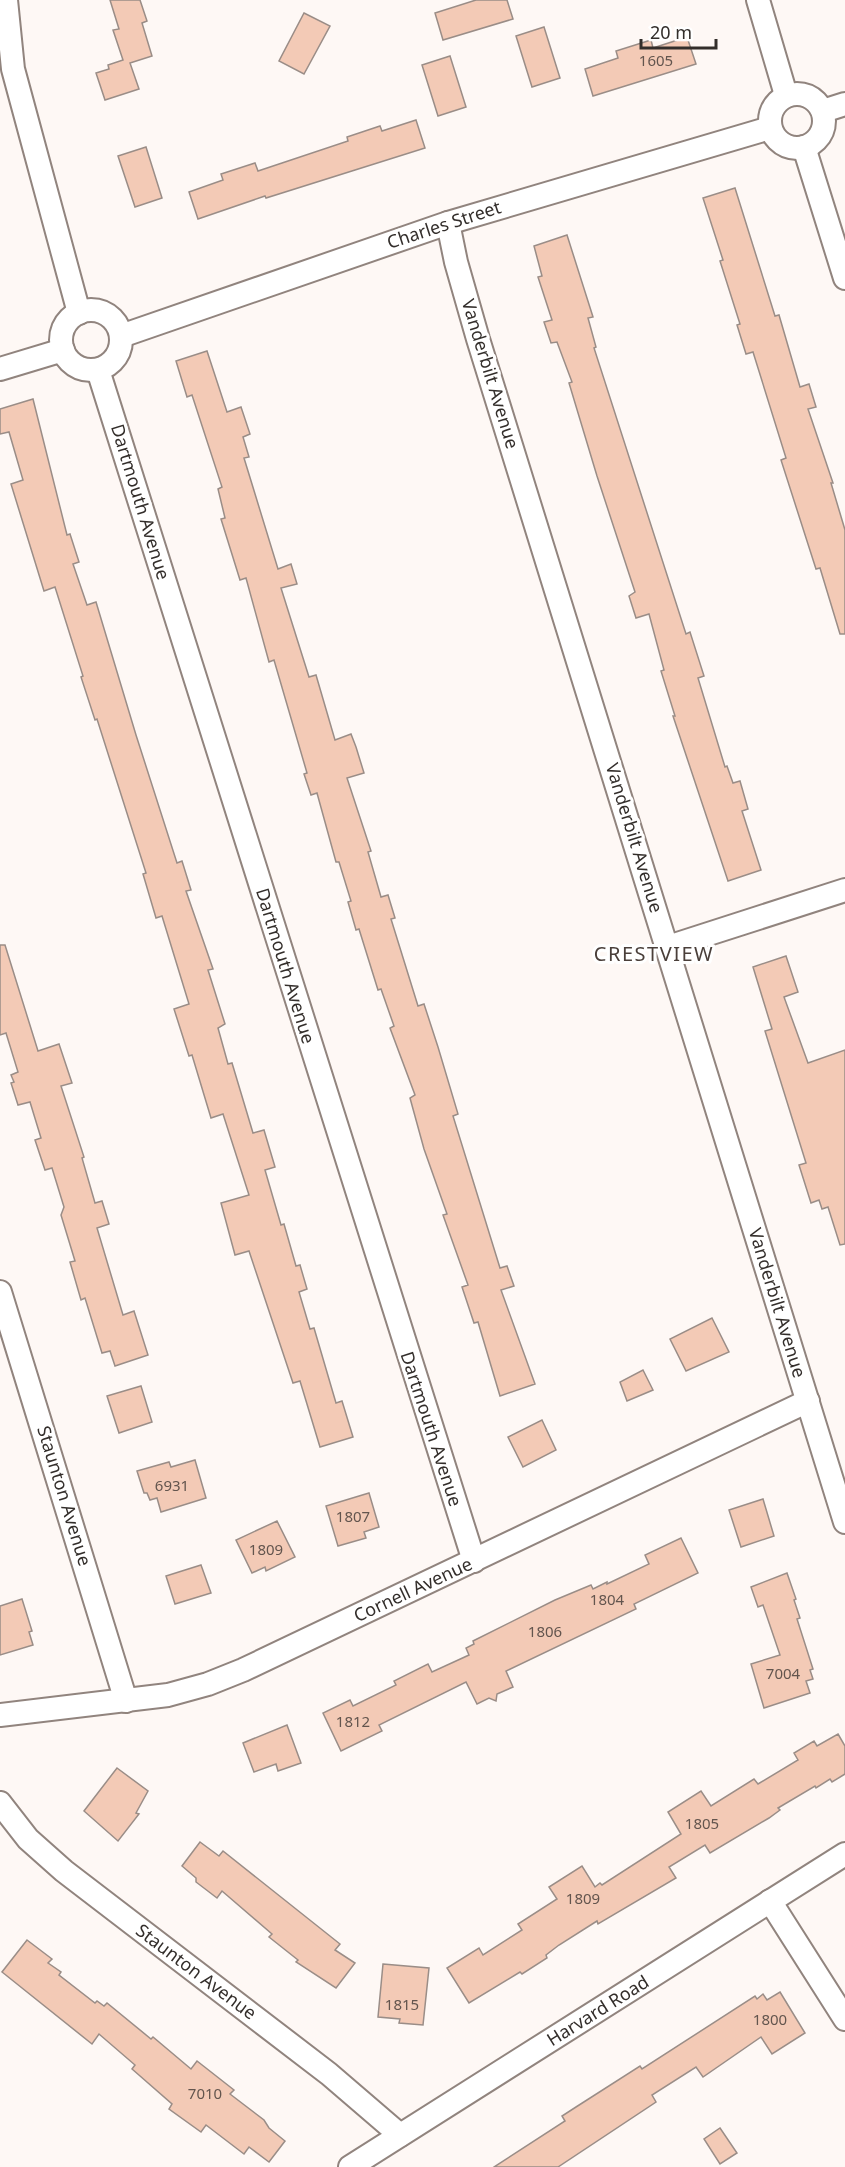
<svg xmlns="http://www.w3.org/2000/svg" width="845" height="2167" font-family="'Noto Sans',sans-serif">
<style>
.building{fill:#f3cab6;stroke:#9a8d87;stroke-width:1.5}
.lines{fill:none;stroke-linecap:round;stroke-linejoin:round}
.minor-casing{stroke:#91847e;stroke-width:26}
.minor{stroke:#fff;stroke-width:22}
.labels{text-anchor:middle;stroke-width:6;stroke-linejoin:round;paint-order:stroke}
.number-label{font-size:15px;fill:#63554e}
.street-label{font-size:18px;fill:#332e2b;stroke:#fff}
.neighbourhood-label{font-size:20px;letter-spacing:1.5px;fill:#4a3f3a;stroke:#fff}
</style>
<rect width="100%" height="100%" fill="#fef8f5"/>
<g class="building">
<polygon points="110,0 140,0 147,21 142,23 152,56 130,63 139,89 105,100 96,73 109,69 108,65 123,60 113,30 119,29"/>
<polygon points="476,0 507,0 513,19 443,40 435,13"/>
<polygon points="304,13 330,26 304,74 279,61"/>
<polygon points="544,27 560,78 532,87 516,36"/>
<polygon points="687,37 696,64 593,96 585,69 618,58 616,51 651,40 653,48"/>
<polygon points="450,56 466,107 438,116 422,65"/>
<polygon points="416,120 425,148 266,198 265,196 198,219 189,192 223,180 221,174 255,163 258,171 348,141 347,137 380,126 382,131"/>
<polygon points="146,147 162,198 135,207 118,156"/>
<polygon points="735,188 775,316 779,315 800,387 809,384 816,407 808,409 833,483 831,483 845,530 845,634 840,634 820,568 816,569 781,460 786,458 753,352 746,354 737,325 740,324 720,261 723,260 703,198"/>
<polygon points="567,235 593,317 588,318 596,347 594,348 686,634 690,632 704,676 698,678 725,767 727,766 733,783 740,781 748,809 742,811 761,870 728,881 673,716 675,716 661,671 664,670 649,614 636,618 629,596 635,592 597,476 569,383 572,382 557,342 551,343 544,322 552,320 538,277 542,276 534,246"/>
<polygon points="207,351 227,412 241,407 250,434 243,437 249,457 244,458 278,569 291,564 297,584 281,588 309,677 316,675 335,740 351,734 356,747 364,773 347,778 371,851 368,852 381,897 388,895 395,918 391,919 418,1006 424,1004 438,1047 458,1114 453,1116 500,1268 507,1266 514,1286 501,1290 535,1384 500,1396 478,1322 474,1323 462,1287 468,1285 443,1215 447,1214 424,1149 410,1098 415,1095 390,1028 394,1026 381,989 378,990 359,929 356,930 348,902 351,901 339,862 336,862 317,793 311,795 304,774 307,773 274,660 269,662 246,578 240,580 221,519 225,518 218,489 222,487 192,395 187,397 176,361"/>
<polygon points="33,399 67,535 70,534 79,562 73,564 87,605 96,602 136,735 177,863 182,861 191,890 186,891 213,969 208,970 225,1024 218,1028 228,1064 232,1063 253,1133 264,1130 275,1167 265,1170 281,1225 284,1224 296,1266 300,1265 307,1289 299,1292 310,1329 314,1328 336,1403 342,1401 353,1437 320,1447 300,1381 293,1383 249,1251 235,1255 221,1203 249,1195 223,1114 211,1118 192,1055 189,1056 174,1009 189,1004 162,916 156,918 143,874 146,873 97,719 95,720 81,677 83,676 55,587 44,591 11,484 23,480 9,432 0,434 0,409"/>
<polygon points="0,945 5,945 38,1051 59,1044 72,1083 61,1086 84,1157 82,1158 95,1203 102,1201 109,1224 97,1228 123,1315 134,1311 148,1355 115,1366 110,1351 102,1353 85,1298 81,1300 70,1262 75,1261 61,1215 64,1207 52,1168 45,1170 35,1140 41,1138 30,1102 18,1105 11,1083 14,1082 11,1075 18,1072 6,1033 0,1035"/>
<polygon points="786,956 798,992 784,997 808,1063 845,1050 845,1244 840,1245 828,1207 822,1209 819,1200 811,1203 799,1165 806,1163 765,1031 772,1029 753,967"/>
<polygon points="712,1318 729,1352 686,1371 670,1339"/>
<polygon points="643,1370 653,1390 627,1401 620,1382"/>
<polygon points="141,1386 152,1422 119,1433 107,1396"/>
<polygon points="542,1420 556,1450 523,1467 508,1437"/>
<polygon points="195,1460 206,1498 161,1512 157,1498 150,1500 147,1493 144,1493 137,1471 169,1462 171,1467"/>
<polygon points="369,1493 379,1527 364,1532 366,1538 338,1546 326,1506"/>
<polygon points="763,1499 774,1536 741,1547 729,1510"/>
<polygon points="277,1521 295,1557 266,1571 265,1567 252,1573 236,1540"/>
<polygon points="681,1538 698,1573 634,1604 636,1609 506,1671 513,1687 497,1694 496,1701 489,1698 477,1704 466,1682 379,1725 382,1731 341,1751 323,1713 350,1700 353,1706 396,1685 394,1681 428,1664 432,1672 469,1655 466,1648 474,1644 473,1641 555,1600 591,1585 593,1589 607,1582 607,1584 649,1564 645,1555"/>
<polygon points="201,1565 211,1593 175,1604 166,1576"/>
<polygon points="787,1573 796,1599 794,1600 800,1618 797,1619 813,1669 810,1670 813,1679 806,1681 810,1693 764,1708 751,1664 780,1655 763,1605 758,1607 751,1587"/>
<polygon points="22,1599 32,1631 29,1632 33,1645 0,1655 0,1606"/>
<polygon points="287,1725 301,1763 278,1771 276,1764 254,1772 243,1743"/>
<polygon points="838,1734 845,1746 845,1774 832,1782 830,1779 816,1788 815,1786 778,1808 780,1810 769,1818 710,1853 705,1845 669,1867 676,1878 598,1924 597,1921 559,1945 546,1955 547,1958 522,1974 520,1972 469,2003 447,1968 479,1948 483,1955 522,1930 518,1924 557,1899 549,1887 582,1866 595,1887 600,1883 602,1885 681,1834 668,1812 701,1791 711,1806 754,1779 758,1784 798,1760 794,1753 814,1741 817,1746"/>
<polygon points="117,1768 148,1791 136,1813 139,1814 118,1841 84,1811"/>
<polygon points="200,1842 219,1856 223,1851 340,1944 335,1950 355,1963 336,1988 296,1962 298,1960 269,1937 272,1934 222,1891 217,1898 196,1882 196,1878 182,1866"/>
<polygon points="27,1940 52,1959 48,1963 61,1972 59,1975 95,2003 97,2001 104,2006 107,2003 151,2039 153,2037 191,2069 197,2061 234,2090 230,2094 264,2120 269,2128 285,2141 269,2162 249,2147 244,2154 206,2125 201,2132 169,2109 172,2104 132,2069 135,2065 99,2034 92,2044 2,1972"/>
<polygon points="383,1964 429,1968 423,2025 399,2023 400,2019 378,2017"/>
<polygon points="780,1992 805,2033 772,2054 761,2037 703,2077 696,2067 652,2095 656,2102 558,2167 494,2167 565,2121 562,2116 576,2107 640,2066 642,2069 755,1996 757,1999 763,1994 767,2000"/>
<polygon points="720,2128 737,2153 720,2164 704,2139"/>
</g>
<g class="lines">
<g class="minor-casing">
<g id="minor">
<polyline points="6,0 13,69 79,313"/>
<polyline points="758,0 786,95"/>
<circle cx="797" cy="121" r="27"/>
<polyline points="823,111 845,104"/>
<polyline points="804,147 845,278"/>
<polyline points="448,223 456,262 478,339 845,1522"/>
<circle cx="91" cy="340" r="30"/>
<polyline points="121,336 448,223 770,128"/>
<polyline points="0,369 63,350"/>
<polyline points="98,370 474,1561"/>
<polyline points="668,947 845,890"/>
<polyline points="0,1292 126,1701"/>
<polyline points="0,1715 168,1695 208,1684 243,1670 808,1401"/>
<polyline points="0,1803 28,1839 64,1871 329,2074 400,2135"/>
<polyline points="770,1901 845,2019"/>
<polyline points="350,2167 845,1854"/>
</g>
</g>
<use href="#minor" class="minor"/>
</g>
<g class="labels">
<g class="number-label">
<text x="656" y="66">1605</text>
<text x="172" y="1491">6931</text>
<text x="353" y="1522">1807</text>
<text x="266" y="1555">1809</text>
<text x="607" y="1605">1804</text>
<text x="545" y="1637">1806</text>
<text x="783" y="1679">7004</text>
<text x="353" y="1727">1812</text>
<text x="702" y="1829">1805</text>
<text x="583" y="1904">1809</text>
<text x="402" y="2010">1815</text>
<text x="770" y="2025">1800</text>
<text x="205" y="2099">7010</text>
</g>
<g class="street-label">
<text transform="translate(444 225) rotate(-18)" y="6">Charles Street</text>
<text transform="translate(490 374) rotate(73)" y="6">Vanderbilt Avenue</text>
<text transform="translate(140 502) rotate(73)" y="6">Dartmouth Avenue</text>
<text transform="translate(634 838) rotate(73)" y="6">Vanderbilt Avenue</text>
<text transform="translate(285 966) rotate(73)" y="6">Dartmouth Avenue</text>
<text transform="translate(777 1303) rotate(73)" y="6">Vanderbilt Avenue</text>
<text transform="translate(431 1429) rotate(72)" y="6">Dartmouth Avenue</text>
<text transform="translate(64 1496) rotate(73)" y="6">Staunton Avenue</text>
<text transform="translate(413 1590) rotate(-25)" y="6">Cornell Avenue</text>
<text transform="translate(196 1972) rotate(37)" y="6">Staunton Avenue</text>
<text transform="translate(598 2011) rotate(-32)" y="6">Harvard Road</text>
</g>
<g class="neighbourhood-label">
<text x="654" y="961">CRESTVIEW</text>
</g>
</g>
<path d="M641 39v9h75v-9" fill="none" stroke="#332e2b" stroke-width="3"/>
<text x="650" y="39" font-size="18" fill="#332e2b" stroke="#ffffff" stroke-width="4.5" paint-order="stroke">20 m</text>
</svg>
